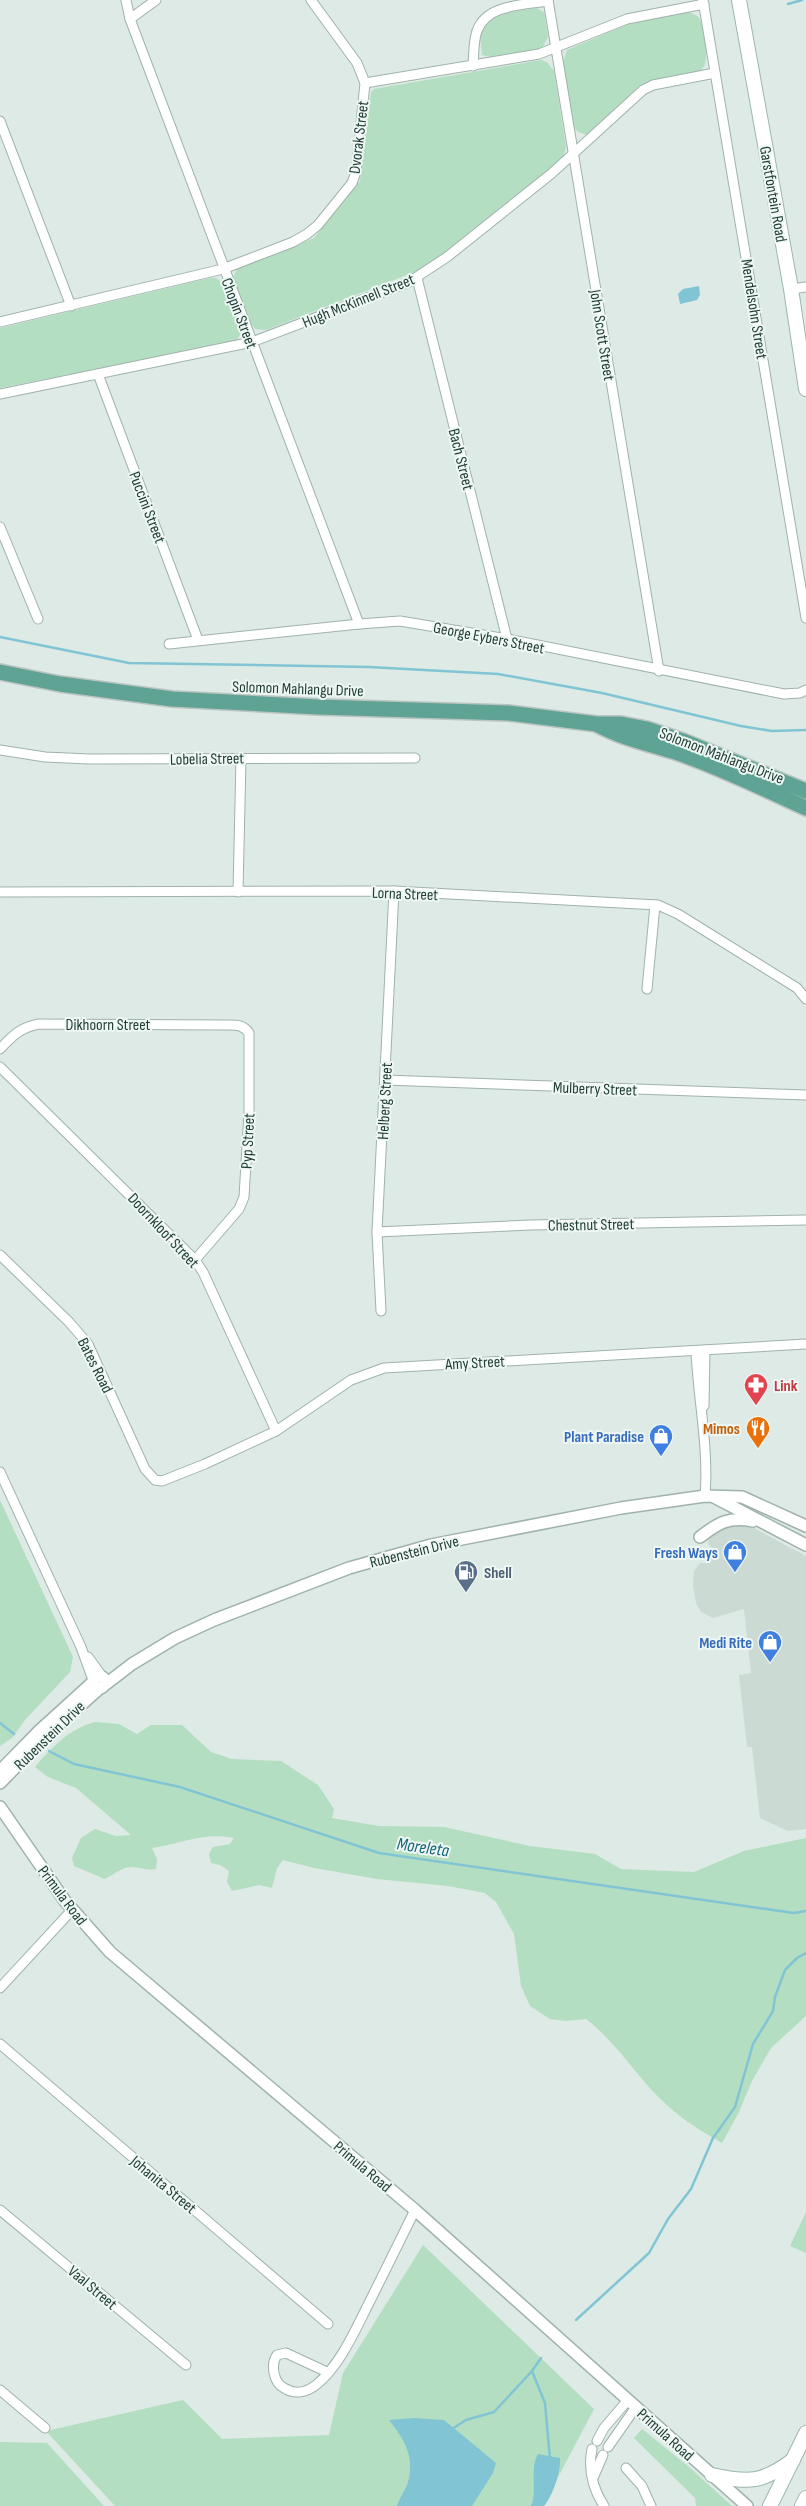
<svg xmlns="http://www.w3.org/2000/svg" width="806" height="2506" font-family="'Sofia Sans Condensed',sans-serif">
<style>
.built{fill:#ccdad4}
.green{fill:#b4dec1}
.water{fill:#81c5d4}
.lines{fill:none;stroke-linecap:round;stroke-linejoin:round}
.stream{stroke:#81c5d4;stroke-width:2.5}
.minor-casing{stroke:#a0b2ac;stroke-width:11}
.tertiary-casing{stroke:#a0b2ac;stroke-width:14}
.secondary-casing{stroke:#9cb7ae;stroke-width:16}
.primary-casing{stroke:#bcc4c2;stroke-width:18}
.minor{stroke:#fff;stroke-width:9}
.tertiary{stroke:#fff;stroke-width:11}
.secondary{stroke:#fff;stroke-width:14}
.primary{stroke:#5fa394;stroke-width:15}
.labels{text-anchor:middle;stroke-width:4;stroke-linejoin:round;paint-order:stroke}
.street-label{font-size:16px;fill:#1e3b34;stroke:#eef7f3}
.health-label{font-size:16px;font-weight:bold;fill:#be3a42;stroke:#eef7f3;text-anchor:start}
.food-label{font-size:16px;font-weight:bold;fill:#c56008;stroke:#eef7f3;text-anchor:end}
.shop-label{font-size:16px;font-weight:bold;fill:#366cbe;stroke:#eef7f3;text-anchor:end}
.service-label{font-size:16px;font-weight:bold;fill:#4e5e75;stroke:#eef7f3;text-anchor:start}
.water-label{font-size:18px;font-style:italic;fill:#15667a;stroke:#eef7f3}
</style>
<rect width="100%" height="100%" fill="#ddeae5"/>
<polygon class="built" points="725,1523 748,1525 806,1556 806,1829 788,1831 760,1818 752,1747 747,1747 739,1675 751,1673 744,1609 713,1618 701,1612 696,1603 693,1585 694,1571 700,1563 706,1563 712,1548 708,1543 709,1536"/>
<g class="green">
<path d="M537 8 544 12 548 37 542 48 494 58 482 55 480 33C491 12 516 11 537 8Z"/>
<path d="M689 12C693 14 697 15 699 18 705 26 710 64 702 69 690 78 658 75 639 86L591 133 587 135 578 132 574 127 563 62 567 50 631 23Z"/>
<polygon points="541,60 547,62 554,71 566,147 563,158 425,268 266,330 255,329 250,322 233,278 237,269 314,238 360,181 371,92 374,89"/>
<polygon points="210,278 216,278 225,285 241,325 240,335 235,342 0,388 0,328"/>
<polygon points="0,1500 73,1657 70,1672 25,1720 12,1738 0,1746"/>
<path d="M95 1722 119 1724 137 1734 151 1725H182L211 1752 232 1759 281 1761 318 1785 334 1809 332 1818 379 1826 444 1827 530 1846 595 1854 621 1869 694 1872 744 1851 806 1838V2016L771 2048 752 2081 738 2114 722 2143C703 2132 684 2121 668 2106 638 2080 618 2043 586 2019L565 2021 550 2019 530 2006 521 1986 514 1934 496 1902 485 1893 448 1886 377 1879 314 1868 283 1860 277 1868 272 1888 259 1885 232 1891 227 1882 229 1871 220 1865 211 1863 209 1854 213 1847 230 1844 234 1838C204 1832 181 1844 152 1848L157 1859 156 1869C147 1871 140 1867 131 1867 121 1868 114 1874 105 1879L74 1866 72 1858 81 1838 95 1829 116 1836 131 1835 76 1788 48 1777 35 1767C52 1747 69 1729 95 1722Z"/>
<polygon points="806,2212 806,2253 790,2246"/>
<polygon points="423,2245 594,2409 543,2506 115,2506 46,2431 183,2400 222,2439 329,2435 343,2373"/>
<polygon points="642,2429 689,2467 732,2506 696,2506 695,2498 634,2438"/>
<polygon points="0,2442 47,2443 104,2506 0,2506"/>
</g>
<g class="water">
<polygon points="699,286 700,295 697,300 680,304 678,294 683,289"/>
<path d="M414 2418 444 2420 496 2463 493 2473 472 2506H397C399 2499 404 2492 407 2485 416 2459 405 2440 389 2420Z"/>
<path d="M538 2454 560 2458C561 2471 553 2496 544 2506H531C538 2492 529 2469 538 2454Z"/>
</g>
<g class="lines">
<g class="stream">
<polyline points="788,4 802,0"/>
<polyline points="0,637 129,663 369,667 498,674 602,693 741,726 772,731 806,730"/>
<polyline points="0,1723 14,1734"/>
<polyline points="49,1751 74,1764 180,1787 379,1853 794,1913 806,1911"/>
<polyline points="576,2320 649,2253 668,2219 691,2189 713,2138 735,2107 753,2044 773,2011 775,1997 785,1970 797,1958 806,1953"/>
<polyline points="541,2358 532,2371 545,2403 550,2459"/>
<polyline points="452,2429 466,2420 494,2412 532,2371"/>
</g>
<g class="minor-casing">
<g id="minor">
<polyline points="126,0 130,19 359,624"/>
<polyline points="548,0 659,671"/>
<polyline points="703,0 806,618"/>
<polyline points="130,19 156,0"/>
<path d="M473 66C474 55 473 42 477 31 486 4 525 5 548 1"/>
<polyline points="365,83 539,54 627,19 704,4"/>
<polyline points="0,121 71,306"/>
<polyline points="417,278 507,639"/>
<polyline points="791,289 806,287"/>
<polyline points="0,322 223,269 293,242 307,234 318,225 352,183 356,172 365,83 357,63 311,0"/>
<polyline points="98,374 198,640"/>
<polyline points="0,394 252,342 409,282 447,257 551,174 643,90 653,85 715,73"/>
<polyline points="0,527 38,619"/>
<polyline points="169,644 359,624 400,621 507,639 784,694 800,693 806,690"/>
<polyline points="0,750 45,757 89,759 415,758"/>
<polyline points="0,892 394,891 658,905 678,914 797,988 806,999"/>
<polyline points="238,892 241,758"/>
<polyline points="647,989 655,905"/>
<path d="M0 1049C12 1036 21 1027 39 1024L225 1025C235 1025 243 1024 249 1033V1112L244 1197 239 1209 195 1260"/>
<polyline points="0,1067 195,1260 203,1272 276,1431"/>
<polyline points="385,1080 806,1095"/>
<polyline points="377,1232 530,1225 806,1220"/>
<polyline points="0,1255 69,1322 88,1344 145,1469 155,1480 162,1481 205,1464 276,1431 351,1380 384,1368 806,1344"/>
<polyline points="381,1311 377,1232 394,891"/>
<path d="M696 1351C698 1399 709 1447 705 1496"/>
<polyline points="704,1406 705,1350"/>
<polyline points="0,1472 81,1647 93,1680"/>
<polyline points="88,1657 101,1675"/>
<polyline points="0,1988 72,1910"/>
<polyline points="0,2044 328,2324"/>
<polyline points="0,2210 186,2365"/>
<path d="M327 2372 286 2353 277 2355C270 2365 274 2383 284 2388 295 2395 307 2392 316 2385 341 2365 357 2326 371 2299 386 2269 400 2240 415 2210"/>
<polyline points="0,2390 45,2428"/>
<polyline points="597,2441 604,2428 628,2400"/>
<polyline points="608,2447 636,2407"/>
<path d="M592 2449C588 2469 593 2489 604 2506"/>
<polyline points="626,2468 642,2486 651,2506"/>
<polyline points="593,2478 603,2455"/>
</g>
</g>
<g class="tertiary-casing">
<g id="tertiary">
<polyline points="714,1497 806,1545"/>
<path d="M700 1537C718 1523 729 1516 753 1521"/>
<circle cx="99" cy="1682" r="6"/>
<polyline points="106,1684 132,1664 175,1638 214,1620 349,1568 431,1545 621,1508 705,1496 742,1497 806,1526"/>
<polyline points="0,1771 39,1731 93,1682"/>
<polyline points="0,1783 46,1736 100,1688"/>
<polyline points="0,1807 65,1901 110,1952 415,2210 747,2506"/>
</g>
</g>
<g class="secondary-casing">
<g id="secondary">
<polyline points="739,0 791,289 806,389"/>
<path d="M712 2475C749 2483 762 2483 793 2460"/>
<polyline points="770,2506 806,2433"/>
<polyline points="802,2506 806,2498"/>
</g>
</g>
<g class="primary-casing">
<g id="primary">
<polyline points="0,672 60,684 172,699 318,707 508,713 597,724 621,724 647,729 683,741 806,791"/>
<path d="M598 725C624 739 651 744 678 753 722 768 764 789 806 808"/>
</g>
</g>
<use href="#minor" class="minor"/>
<use href="#tertiary" class="tertiary"/>
<use href="#secondary" class="secondary"/>
<use href="#primary" class="primary"/>
</g>
<defs>
<g id="pharmacy-pin" transform="scale(1.25)"><path d="M0 17L-7.5 6A9.5 9.5 0 1 1 7.5 6Z" fill="#e0444e" stroke="#eef7f3"/><path d="M-2-6h4v4h4v4h-4v4h-4v-4h-4v-4h4Z" fill="#fff"/></g>
<g id="restaurant-pin" transform="scale(1.25)"><path d="M0 17L-7.5 6A9.5 9.5 0 1 1 7.5 6Z" fill="#e8710a" stroke="#eef7f3"/><path d="M-5-6h1v4h1v-4h1v4h1v-4h1v5L-1.5 .5V6h-2V.5L-5-1ZM5-6V6H3V1.5H1.5Q1.5-4 5-6Z" fill="#fff"/></g>
<g id="shop-pin" transform="scale(1.25)"><path d="M0 17L-7.5 6A9.5 9.5 0 1 1 7.5 6Z" fill="#3f7fe0" stroke="#eef7f3"/><path d="M-5-2.5h2.3a2.7 3.5 0 0 1 5.4 0H5L5.5 6h-11ZM-1.5-2.5h3a1.5 2.3 0 0 0-3 0Z" fill="#fff"/></g>
<g id="fuel-pin" transform="scale(1.25)"><path d="M0 17L-7.5 6A9.5 9.5 0 1 1 7.5 6Z" fill="#5c6f8a" stroke="#eef7f3"/><path d="M-5.5-6h7V0h2V4h1.3V-2.5L3-4.5l.8-.8L6-3V5H2.5V1h-1V6h-7ZM-4.2-4.7v3.2H.2V-4.7Z" fill="#fff"/></g>
</defs>
<g fill-rule="evenodd">
<use href="#pharmacy-pin" x="756" y="1385"/>
<use href="#restaurant-pin" x="758" y="1428"/>
<use href="#shop-pin" x="661" y="1436"/>
<use href="#shop-pin" x="735" y="1552"/>
<use href="#fuel-pin" x="466" y="1572"/>
<use href="#shop-pin" x="770" y="1642"/>
</g>
<g class="labels">
<g class="street-label">
<text transform="translate(358 137) rotate(-83)" y="6">Dvorak Street</text>
<text transform="translate(774 194) rotate(80)" y="6">Garstfontein Road</text>
<text transform="translate(358 300) rotate(-22)" y="6">Hugh McKinnell Street</text>
<text transform="translate(755 309) rotate(81)" y="6">Mendelsohn Street</text>
<text transform="translate(240 313) rotate(69)" y="6">Chopin Street</text>
<text transform="translate(603 335) rotate(81)" y="6">John Scott Street</text>
<text transform="translate(462 459) rotate(76)" y="6">Bach Street</text>
<text transform="translate(148 507) rotate(69)" y="6">Puccini Street</text>
<text transform="translate(489 637) rotate(11)" y="6">George Eybers Street</text>
<text transform="translate(298 688) rotate(2)" y="6">Solomon Mahlangu Drive</text>
<text transform="translate(722 755) rotate(21)" y="6">Solomon Mahlangu Drive</text>
<text transform="translate(207 758) rotate(-1)" y="6">Lobelia Street</text>
<text transform="translate(405 893) rotate(2)" y="6">Lorna Street</text>
<text x="108" y="1030">Dikhoorn Street</text>
<text transform="translate(595 1088) rotate(2)" y="6">Mulberry Street</text>
<text transform="translate(384 1101) rotate(-87)" y="6">Helberg Street</text>
<text transform="translate(247 1141) rotate(-87)" y="6">Pyp Street</text>
<text transform="translate(591 1224) rotate(-1)" y="6">Chestnut Street</text>
<text transform="translate(164 1230) rotate(47)" y="6">Doornkloof Street</text>
<text transform="translate(475 1362) rotate(-3)" y="6">Amy Street</text>
<text transform="translate(96 1365) rotate(63)" y="6">Bates Road</text>
<text transform="translate(414 1551) rotate(-14)" y="6">Rubenstein Drive</text>
<text transform="translate(49 1735) rotate(-44)" y="6">Rubenstein Drive</text>
<text transform="translate(63 1895) rotate(53)" y="6">Primula Road</text>
<text transform="translate(363 2166) rotate(40)" y="6">Primula Road</text>
<text transform="translate(164 2184) rotate(40)" y="6">Johanita Street</text>
<text transform="translate(93 2287) rotate(40)" y="6">Vaal Street</text>
<text transform="translate(666 2434) rotate(42)" y="6">Primula Road</text>
</g>
<g class="health-label">
<text x="774" y="1391">Link</text>
</g>
<g class="food-label">
<text x="740" y="1434">Mimos</text>
</g>
<g class="shop-label">
<text x="644" y="1442">Plant Paradise</text>
<text x="718" y="1558">Fresh Ways</text>
<text x="752" y="1648">Medi Rite</text>
</g>
<g class="service-label">
<text x="484" y="1578">Shell</text>
</g>
<g class="water-label">
<text transform="translate(423 1847) rotate(8)" y="6">Moreleta</text>
</g>
</g>
</svg>
